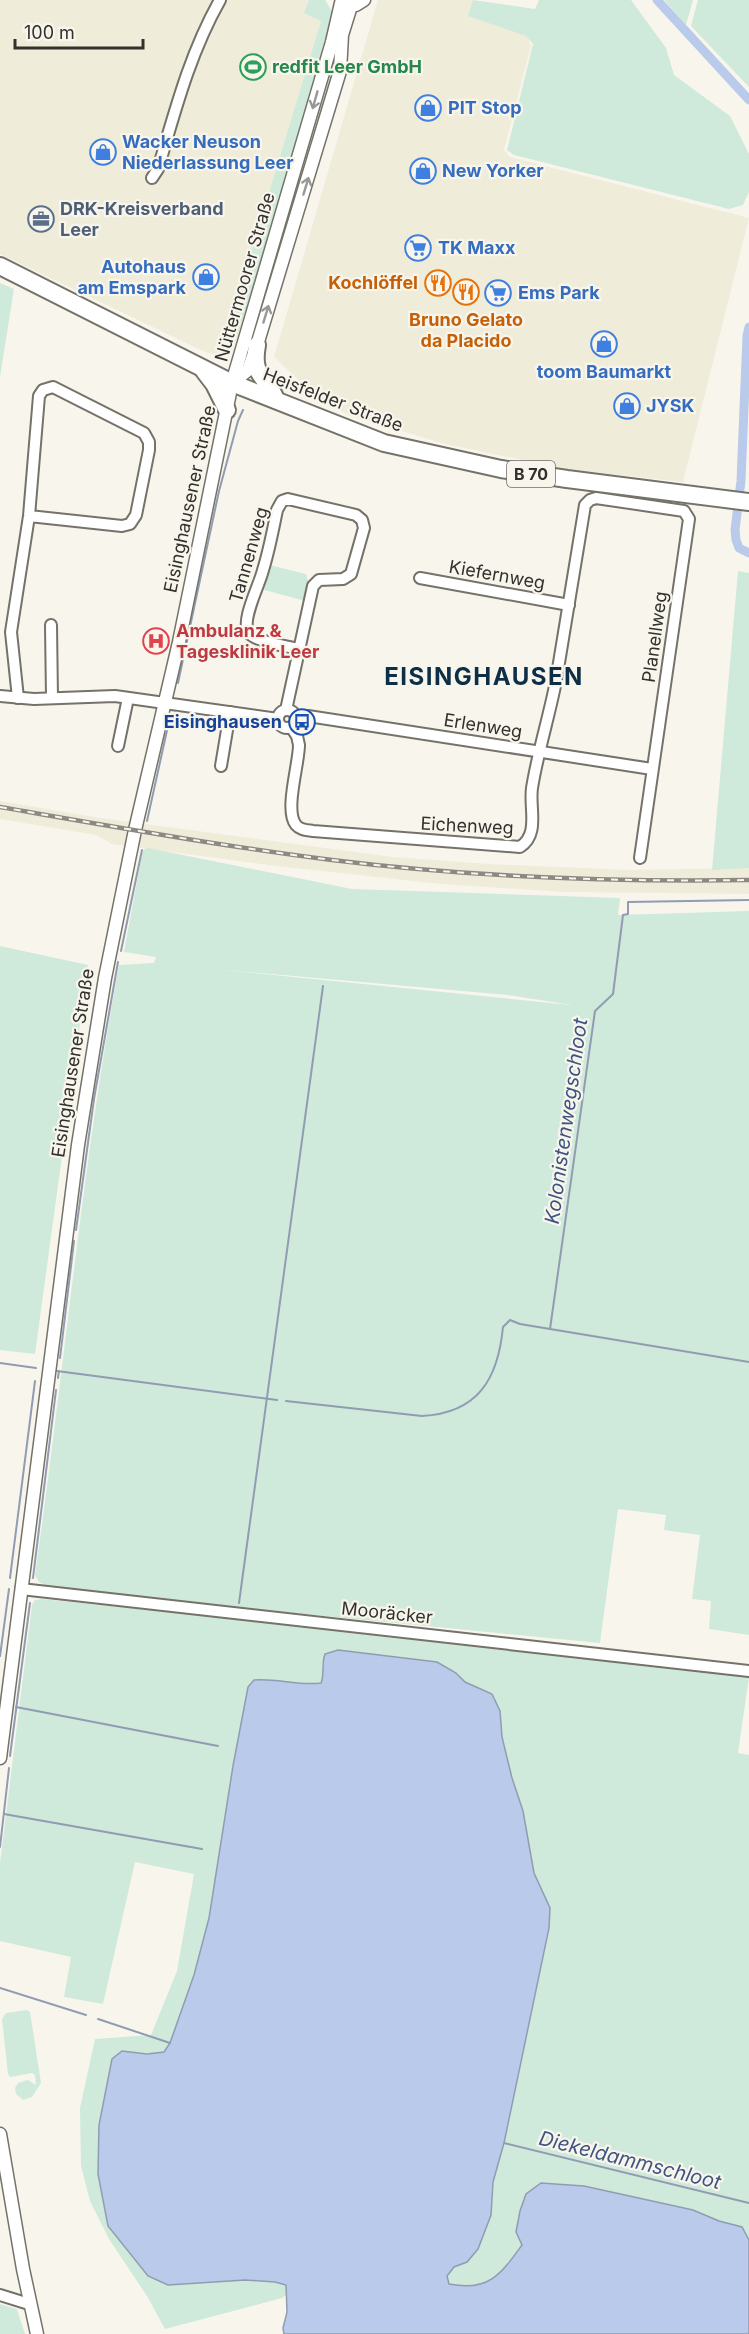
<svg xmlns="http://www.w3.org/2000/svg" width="749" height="2334" font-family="Inter,sans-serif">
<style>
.built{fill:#efecda}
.green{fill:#cfe9da;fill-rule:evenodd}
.water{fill:#bacaeb;stroke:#919cb2;stroke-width:1.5}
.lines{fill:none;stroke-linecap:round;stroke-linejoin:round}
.stream{stroke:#919cb2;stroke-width:2}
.canal{stroke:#bacaeb;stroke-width:9}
.minor-casing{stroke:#747269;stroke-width:14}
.tertiary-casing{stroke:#747269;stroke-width:15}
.primary-casing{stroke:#747269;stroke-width:20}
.minor{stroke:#fff;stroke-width:10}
.tertiary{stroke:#fff;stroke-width:12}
.primary{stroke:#fff;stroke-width:16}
.rail-casing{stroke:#8b8982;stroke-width:4.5}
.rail{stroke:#f8f6ec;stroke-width:2;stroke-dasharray:7;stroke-linecap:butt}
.oneway{stroke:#989896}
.labels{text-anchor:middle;stroke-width:4.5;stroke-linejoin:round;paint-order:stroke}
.shield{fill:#f8f6ec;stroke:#6d6c66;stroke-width:1.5}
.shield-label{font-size:16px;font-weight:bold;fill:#32312d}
.leisure-label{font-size:18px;font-weight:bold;fill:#27864d;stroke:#f8f6ec;text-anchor:start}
.shop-label{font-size:18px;font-weight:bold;fill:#366cbe;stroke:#f8f6ec;text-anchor:start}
.service-label{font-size:18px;font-weight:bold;fill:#4e5e75;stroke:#f8f6ec;text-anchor:start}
.street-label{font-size:18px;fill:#32312d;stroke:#f8f6ec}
.food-label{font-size:18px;font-weight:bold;fill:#c56008;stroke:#f8f6ec;text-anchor:end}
.health-label{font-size:18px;font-weight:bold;fill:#be3a42;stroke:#f8f6ec;text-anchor:start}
.transit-label{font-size:18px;font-weight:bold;fill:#164399;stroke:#f8f6ec;text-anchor:end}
.water-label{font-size:20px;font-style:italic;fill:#3f5482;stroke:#f8f6ec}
.district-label{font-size:24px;font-weight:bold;letter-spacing:1.5px;fill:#0c2e47;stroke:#f8f6ec}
</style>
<rect width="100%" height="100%" fill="#f8f6ec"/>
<g class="built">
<polygon points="0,0 309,0 305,13 321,21 226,334 237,337 231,355 207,353 0,254"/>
<polygon points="378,0 473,0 469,16 527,36 531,46 504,150 510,157 749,218 683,482 566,469 445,444 348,415 319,399 274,357"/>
<polygon points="0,801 100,818 393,857 489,864 628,870 749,868 749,894 566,892 441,884 276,866 112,844 96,835 0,819"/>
</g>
<g class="green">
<polygon points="309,0 325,0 335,16 257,286 245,312 237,337 226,334 321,21 304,13"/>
<polygon points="473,0 535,9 539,0 631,0 666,48 674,75 730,116 749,154 749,192 743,205 729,209 514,155 507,150 533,44 526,36 468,16"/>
<polygon points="664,0 693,0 686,25"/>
<polygon points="698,0 749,0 749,87 691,26"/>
<polygon points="335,41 339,64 256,340 250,338"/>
<polygon points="0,283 14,289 0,377"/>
<polygon points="269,565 306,574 309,584 305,601 261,589"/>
<polygon points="738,571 749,573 749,868 712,870"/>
<path d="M148 848 352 889 620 898 618 915 749 911V1635L709 1629 711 1601 692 1599 700 1535 664 1530 666 1515 618 1509 600 1643 213 1605 45 1585 39 1582 35 1575C64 1372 82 1167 119 965L154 963 156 957 124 952 142 854 144 849ZM215 969 508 995 572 1005H571Z"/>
<polygon points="0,946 88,965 35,1354 0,1350"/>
<path d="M42 1599 598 1656 749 1677 738 1753 749 1755V2240L742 2227 719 2221 694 2210 584 2186 541 2183C514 2203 520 2214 522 2245 500 2275 490 2291 450 2285L447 2276 454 2267 467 2262 491 2215 493 2182 504 2143 550 1908 534 1873 523 1811 512 1778 502 1737 500 1711 492 1694 465 1682 456 1673 322 1663 324 1675 321 1683C298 1686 277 1678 254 1680L248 1687 233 1766 209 1918 194 1975 170 2043 164 2052 147 2054 122 2051 112 2059 99 2125 98 2174 108 2226 148 2276 168 2285 245 2280 275 2282 286 2285 287 2294 282 2298 165 2329 147 2296 109 2239 90 2201 81 2166 80 2108 95 2039 151 2035 177 1971 194 1874 135 1862 103 2004 64 1997 71 1957 0 1941V1863L32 1605 35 1600Z"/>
<polygon points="27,2010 30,2012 41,2083 32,2097 23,2100 16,2094 15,2088 18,2083 28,2080 36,2085 35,2075 32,2073 10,2077 8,2074 2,2019 6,2013"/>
<polygon points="0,2304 17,2309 25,2334 0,2334"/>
</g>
<path class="water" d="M338 1650 437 1662 456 1673 465 1682 492 1694 500 1711 502 1737 512 1778 523 1811 534 1873 550 1908 549 1928 504 2143 493 2182 491 2215 478 2249 467 2262 454 2267 447 2276 449 2284C489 2292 501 2274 522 2245L516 2232 520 2211 526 2194 541 2183 584 2186 693 2210 719 2221 742 2227 749 2240V2334H284L283 2328 287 2312 286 2285 275 2282 245 2280 168 2285 148 2276 108 2226 98 2174 99 2125 112 2059 122 2051 147 2054 164 2052 170 2043 194 1975 209 1918 233 1766 248 1687 254 1680C277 1678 298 1686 321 1683 325 1673 321 1665 325 1654Z"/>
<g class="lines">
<g class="stream">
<polyline points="178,683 219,491 238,421 243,410"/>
<polyline points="147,821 170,717"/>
<polyline points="121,951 142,850"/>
<polyline points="76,1230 94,1099 118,962"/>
<polyline points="550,1329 595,1011 613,994 623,915 628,914 628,902 749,900"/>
<polyline points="60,1358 74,1241"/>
<polyline points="0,1363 36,1368"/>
<polyline points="57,1371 277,1400"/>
<polyline points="58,1378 59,1371"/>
<path d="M286 1401 422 1416C478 1413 498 1379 503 1327L510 1320 520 1324 749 1362"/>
<polyline points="10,1578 35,1381"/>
<polyline points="33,1578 56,1390"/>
<polyline points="239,1603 323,986"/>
<polyline points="0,1656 9,1589"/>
<polyline points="16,1707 218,1746"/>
<polyline points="10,1756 30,1603"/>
<polyline points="4,1814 202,1849"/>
<polyline points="0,1847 9,1768"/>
<polyline points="0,1988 86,2015"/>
<polyline points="98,2019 170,2043"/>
<polyline points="504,2143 749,2203"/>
</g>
<g class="canal">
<polyline points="657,0 749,100"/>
<polyline points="749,327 747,336 741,481 735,530 736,540 739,548 749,553"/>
</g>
<g class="minor-casing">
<g id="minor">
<path d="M152 178 158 169C175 111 190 53 220 0"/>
<polyline points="420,578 569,605"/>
<polyline points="51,625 52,698"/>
<polyline points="0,696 34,699 115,696 278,719"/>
<polyline points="18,698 11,632 29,516 39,396 43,390 53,387 144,433 149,442 149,450 136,515 130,524 122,526 29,516"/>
<path d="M286 710 313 586 319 580 343 579 351 574 364 528 362 520 356 515 288 499 282 501 277 510C273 530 269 551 263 570 260 584 240 621 249 633 256 642 287 646 298 649"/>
<circle cx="287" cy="719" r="9"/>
<polyline points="308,716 652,769"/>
<path d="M291 727 297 736 299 745C299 764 284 811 296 825 300 830 307 830 313 831L520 847C540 834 529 808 532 788 538 751 549 717 556 681 566 622 575 564 585 505L590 500 596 498 684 511 689 519 640 858"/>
<polyline points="118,746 128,698"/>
<polyline points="221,766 230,712"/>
<polyline points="21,1589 749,1671"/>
<polyline points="0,2295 29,2304"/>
</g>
</g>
<g class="tertiary-casing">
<g id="tertiary">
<polyline points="343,4 356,5 364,0"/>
<polyline points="232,383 248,370 257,345 340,71 342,35 351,6"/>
<polyline points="0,1758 78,1145 105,978 135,830 179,642 232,383 332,42 341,3"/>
<polyline points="0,2134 23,2269 37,2334"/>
</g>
</g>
<g class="primary-casing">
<g id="primary">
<polyline points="0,266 232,383 384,443 501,469 567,479 749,502"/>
<path d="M257 345C251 379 267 374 276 400"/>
<polyline points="204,371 214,384 227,410"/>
</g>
</g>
<use href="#minor" class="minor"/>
<use href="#tertiary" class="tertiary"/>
<use href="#primary" class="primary"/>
<g class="rail-casing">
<path id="rail" d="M0 807C110 826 221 846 332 860 470 877 610 882 749 880"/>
</g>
<use href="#rail" class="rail"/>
</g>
<defs><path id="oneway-shaft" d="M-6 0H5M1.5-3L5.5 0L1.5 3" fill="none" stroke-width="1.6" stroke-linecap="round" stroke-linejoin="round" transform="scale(1.5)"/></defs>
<g class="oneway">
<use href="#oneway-shaft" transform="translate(315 100) rotate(106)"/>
<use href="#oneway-shaft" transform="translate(306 186) rotate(-73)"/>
<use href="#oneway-shaft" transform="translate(266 314) rotate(-73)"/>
</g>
<defs>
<g id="stadium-ring" transform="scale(1.35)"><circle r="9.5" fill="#f8f6ec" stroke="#2e9e5b" stroke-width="1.5"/><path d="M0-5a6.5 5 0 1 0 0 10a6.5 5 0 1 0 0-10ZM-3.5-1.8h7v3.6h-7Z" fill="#2e9e5b"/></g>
<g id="shop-ring" transform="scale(1.35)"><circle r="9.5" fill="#f8f6ec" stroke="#3f7fe0" stroke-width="1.5"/><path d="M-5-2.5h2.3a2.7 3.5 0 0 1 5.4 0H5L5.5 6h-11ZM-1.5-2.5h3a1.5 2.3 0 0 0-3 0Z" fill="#3f7fe0"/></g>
<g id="office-ring" transform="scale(1.35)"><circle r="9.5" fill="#f8f6ec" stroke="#5c6f8a" stroke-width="1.5"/><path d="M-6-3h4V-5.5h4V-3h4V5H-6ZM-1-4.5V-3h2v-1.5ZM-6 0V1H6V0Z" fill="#5c6f8a"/></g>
<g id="supermarket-ring" transform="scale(1.35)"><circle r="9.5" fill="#f8f6ec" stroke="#3f7fe0" stroke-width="1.5"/><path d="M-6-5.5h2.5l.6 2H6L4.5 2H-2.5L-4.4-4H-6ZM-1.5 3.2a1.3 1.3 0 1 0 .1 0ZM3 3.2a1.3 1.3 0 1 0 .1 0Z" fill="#3f7fe0"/></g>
<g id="restaurant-ring" transform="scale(1.35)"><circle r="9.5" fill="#f8f6ec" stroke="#e8710a" stroke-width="1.5"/><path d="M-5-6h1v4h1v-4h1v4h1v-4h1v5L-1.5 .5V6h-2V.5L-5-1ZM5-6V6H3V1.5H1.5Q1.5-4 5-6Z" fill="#e8710a"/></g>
<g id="hospital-ring" transform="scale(1.35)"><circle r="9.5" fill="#f8f6ec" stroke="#e0444e" stroke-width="1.5"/><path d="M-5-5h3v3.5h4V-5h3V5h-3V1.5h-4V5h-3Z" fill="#e0444e"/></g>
<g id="bus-ring" transform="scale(1.35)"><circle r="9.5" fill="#f8f6ec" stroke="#1a4fb4" stroke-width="1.5"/><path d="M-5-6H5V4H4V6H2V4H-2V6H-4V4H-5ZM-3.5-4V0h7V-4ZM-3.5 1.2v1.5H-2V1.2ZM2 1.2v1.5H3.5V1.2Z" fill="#1a4fb4"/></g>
</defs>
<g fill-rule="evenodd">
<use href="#stadium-ring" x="253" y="67"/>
<use href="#shop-ring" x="428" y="108"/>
<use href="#shop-ring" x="103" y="152"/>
<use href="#shop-ring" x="423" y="171"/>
<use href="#office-ring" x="41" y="219"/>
<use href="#supermarket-ring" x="418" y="248"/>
<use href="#shop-ring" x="206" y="277"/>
<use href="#restaurant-ring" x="438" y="283"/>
<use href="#restaurant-ring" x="466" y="292"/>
<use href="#supermarket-ring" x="498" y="293"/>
<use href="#shop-ring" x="604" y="344"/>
<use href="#shop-ring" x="627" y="406"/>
<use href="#hospital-ring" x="156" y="641"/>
<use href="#bus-ring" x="302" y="722"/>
</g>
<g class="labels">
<rect class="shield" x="507" y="461" width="48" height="26" rx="4.5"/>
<g class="shield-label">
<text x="531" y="480">B 70</text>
</g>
<g class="leisure-label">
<text x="272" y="73">redfit Leer GmbH</text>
</g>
<g class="shop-label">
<text x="448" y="114">PIT Stop</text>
<text x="122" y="148">Wacker Neuson<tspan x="122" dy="21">Niederlassung Leer</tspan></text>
<text x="442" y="177">New Yorker</text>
<text x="438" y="254">TK Maxx</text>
<text x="186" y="273" text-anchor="end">Autohaus<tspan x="186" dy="21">am Emspark</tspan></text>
<text x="518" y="299">Ems Park</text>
<text x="604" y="378" text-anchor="middle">toom Baumarkt</text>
<text x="646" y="412">JYSK</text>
</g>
<g class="service-label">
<text x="60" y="215">DRK-Kreisverband<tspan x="60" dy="21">Leer</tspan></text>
</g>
<g class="street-label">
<text transform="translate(245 277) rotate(-74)" y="6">Nüttermoorer Straße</text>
<text transform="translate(333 400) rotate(21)" y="6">Heisfelder Straße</text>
<text transform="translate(190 499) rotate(-78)" y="6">Eisinghausener Straße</text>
<text transform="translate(249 555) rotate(-74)" y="6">Tannenweg</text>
<text transform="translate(497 575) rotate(10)" y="6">Kiefernweg</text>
<text transform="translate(655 637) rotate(-82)" y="6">Planellweg</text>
<text transform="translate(483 726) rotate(9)" y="6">Erlenweg</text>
<text transform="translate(467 826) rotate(3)" y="6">Eichenweg</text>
<text transform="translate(73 1063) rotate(-81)" y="6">Eisinghausener Straße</text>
<text transform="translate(387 1613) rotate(6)" y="6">Mooräcker</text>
</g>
<g class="food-label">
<text x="418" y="289">Kochlöffel</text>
<text x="466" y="326" text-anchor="middle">Bruno Gelato<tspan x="466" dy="21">da Placido</tspan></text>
</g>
<g class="health-label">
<text x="176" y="637">Ambulanz &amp;<tspan x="176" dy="21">Tagesklinik Leer</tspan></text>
</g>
<g class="transit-label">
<text x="282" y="728">Eisinghausen</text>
</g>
<g class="water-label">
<text transform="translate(566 1121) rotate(-82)" y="7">Kolonistenwegschloot</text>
<text transform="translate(630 2160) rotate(14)" y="7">Diekeldammschloot</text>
</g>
<g class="district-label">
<text x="484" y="685">EISINGHAUSEN</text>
</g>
</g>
<path d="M15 39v9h128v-9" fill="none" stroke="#32312d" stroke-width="3"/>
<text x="24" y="39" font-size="18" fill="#32312d" stroke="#f8f6ec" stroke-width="4.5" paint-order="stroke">100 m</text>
</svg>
